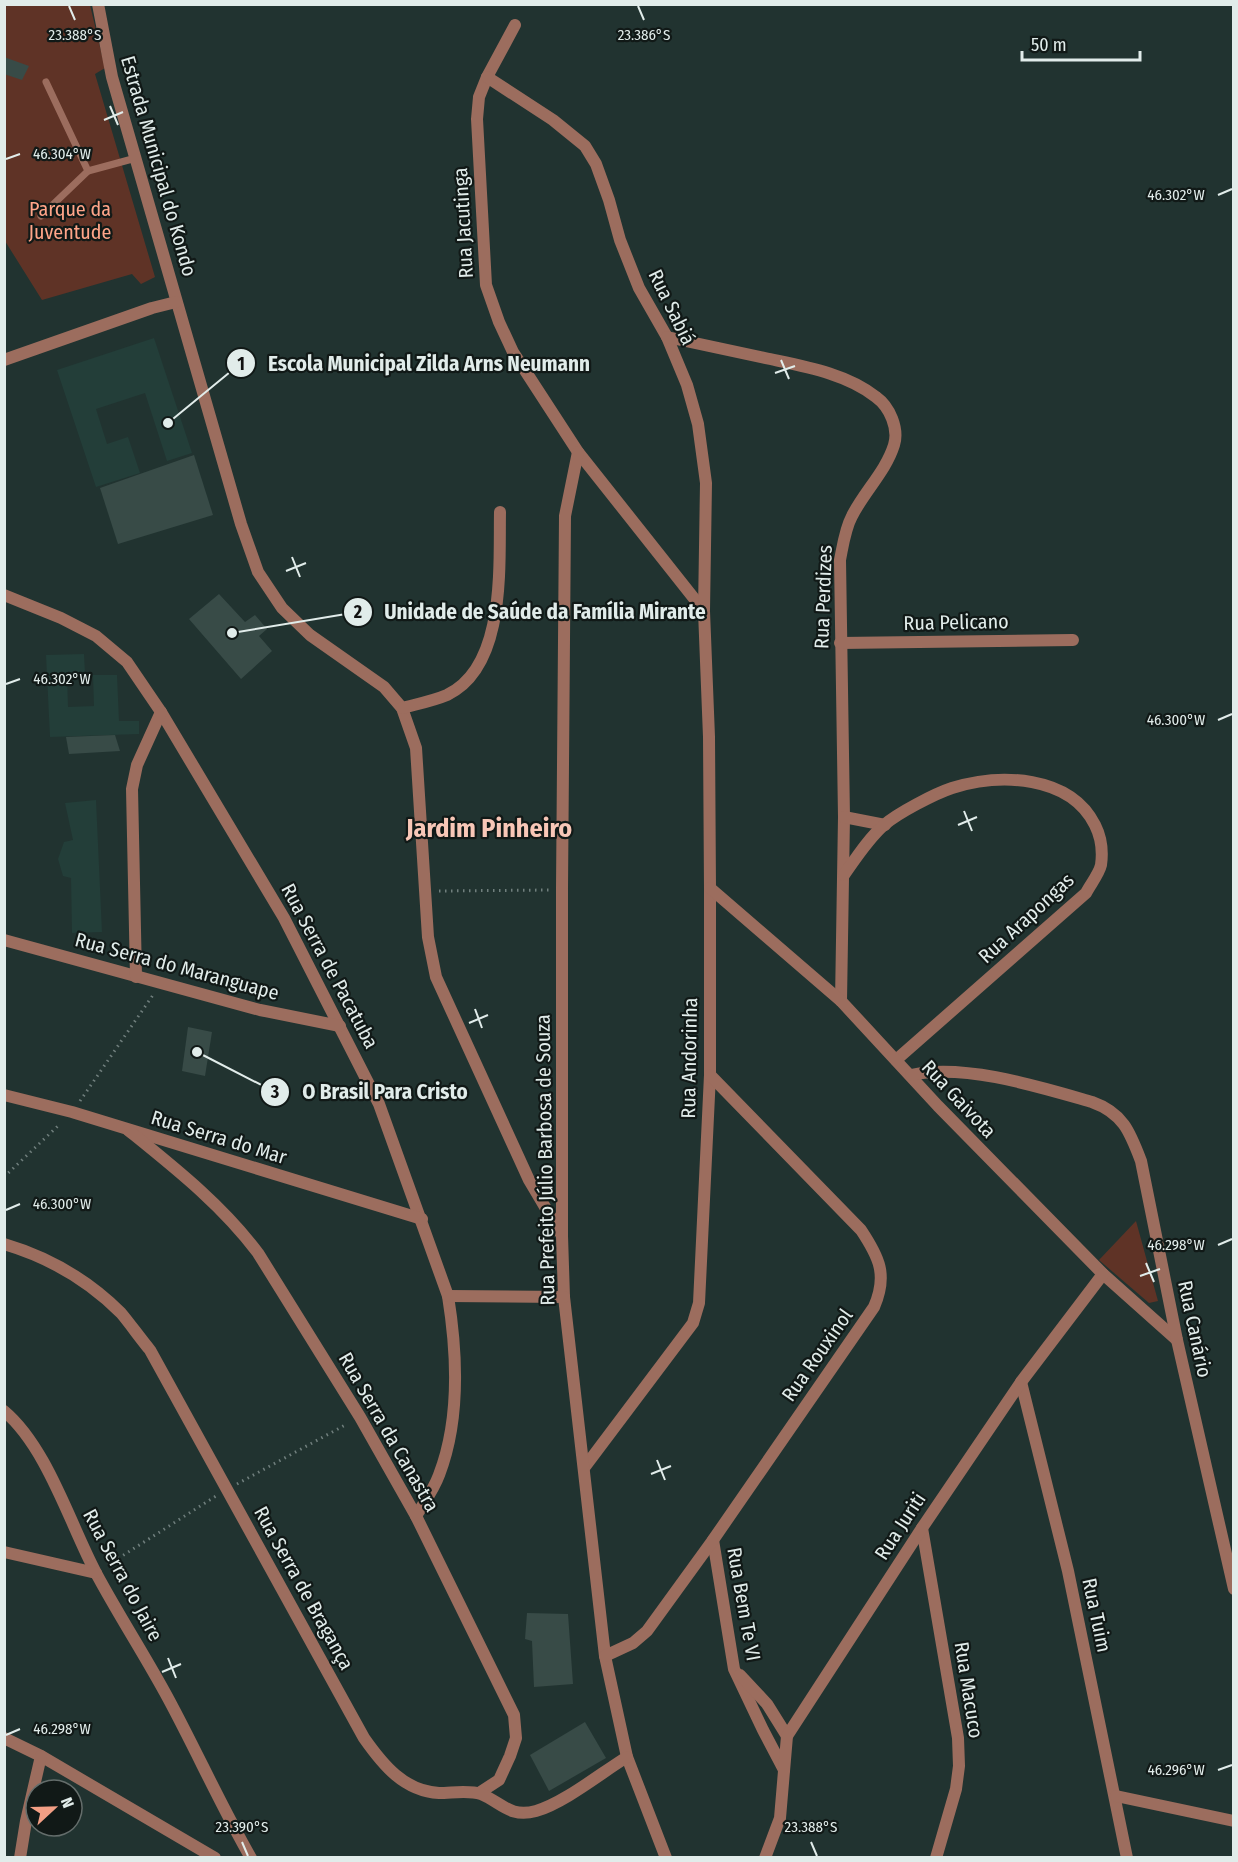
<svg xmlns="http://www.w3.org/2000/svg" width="1238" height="1862" font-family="'Fira Sans Condensed',sans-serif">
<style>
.built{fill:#233e39}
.green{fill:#5f3326}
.building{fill:#384b47}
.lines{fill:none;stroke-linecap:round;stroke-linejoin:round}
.path{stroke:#707f7d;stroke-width:3;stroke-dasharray:1.5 4.5;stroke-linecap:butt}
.lane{stroke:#9c6d5e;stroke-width:7}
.street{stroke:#9c6d5e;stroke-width:12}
.ticks{fill:none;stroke:#e1ecea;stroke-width:2}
.labels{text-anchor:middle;stroke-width:4.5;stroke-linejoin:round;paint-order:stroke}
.street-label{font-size:20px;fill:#e1ecea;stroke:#111917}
.park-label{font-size:20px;fill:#ffa589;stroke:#111917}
.district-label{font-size:26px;font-weight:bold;fill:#f8c7b7;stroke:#111917}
.ticks-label{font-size:15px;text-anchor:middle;fill:#e1ecea;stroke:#111917;stroke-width:4.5;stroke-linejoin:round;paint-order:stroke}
.leader{fill:none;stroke:#e1ecea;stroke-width:2}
.callout-dot{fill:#e1ecea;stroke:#111917;stroke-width:2}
.mark-label{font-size:18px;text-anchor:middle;font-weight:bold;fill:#111}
.callout-label{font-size:21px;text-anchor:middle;font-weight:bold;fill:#e1ecea;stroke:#111917;stroke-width:4.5;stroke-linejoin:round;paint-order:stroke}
</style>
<rect width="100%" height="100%" fill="#213330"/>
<g class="built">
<polygon points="154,338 192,453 167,461 145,393 96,409 107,444 128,437 140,473 96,487 57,370"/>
<polygon points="84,654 85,673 67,674 68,707 94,706 93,675 117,675 119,721 139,721 139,734 50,737 46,655"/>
<polygon points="96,800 102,932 72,933 71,878 63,876 58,859 64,842 73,840 65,803"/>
</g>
<g class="green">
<polygon points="5,5 90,5 105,68 95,74 155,277 141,284 132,274 42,300 5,241"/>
<polygon points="1136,1221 1158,1301 1149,1303 1099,1260"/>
</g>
<g class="building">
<polygon points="4,57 29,66 22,80 4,74"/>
<polygon points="194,455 213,515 118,544 100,488"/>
<polygon points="219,594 245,622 255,615 267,629 259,636 272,651 241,679 189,619"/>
<polygon points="115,735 120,751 69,754 66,737"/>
<polygon points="188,1027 212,1032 205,1076 182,1071"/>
<polygon points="527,1613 568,1614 573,1684 534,1687 532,1641 525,1639"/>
<polygon points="585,1722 606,1758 549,1791 530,1755"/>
</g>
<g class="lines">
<g class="path">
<polyline points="439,891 549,890"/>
<polyline points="80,1101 153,995"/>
<polyline points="4,1177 60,1124"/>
<polyline points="237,1484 347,1424"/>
<polyline points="108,1565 216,1496"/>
</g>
<g class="lane">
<polyline points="46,82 88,171 136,158"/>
<polyline points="41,216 88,171"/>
</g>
<g class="street">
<polyline points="98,4 112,77 241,524 258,572 282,608 310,635 384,687 402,708 416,748 428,937 436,977 529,1180 561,1234"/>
<polyline points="515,25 487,77 479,97 477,119 486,285 499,322 513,352 578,452 704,611"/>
<polyline points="487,77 553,120 585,146 596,164 609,200 620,240 639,288 667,337 687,385 698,424 706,483 704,611 709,737 710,888 710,1075 699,1303 693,1323 584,1468"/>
<path d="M667 337C699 344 732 351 765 358 802 366 846 373 876 397 890 407 899 429 894 445 886 471 864 492 852 516 845 529 843 545 840 560L844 817 841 1001"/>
<polyline points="4,360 152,308 176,302"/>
<polyline points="578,452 565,516 562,889 562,1236 564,1297 605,1656 627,1757 666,1858"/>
<path d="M4 595 61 618 96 636 127 662 161 712 284 918 379 1104 448 1296C457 1352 460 1421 439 1475 434 1489 424 1503 416 1516"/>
<polyline points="840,643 1073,640"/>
<path d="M402 708C417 704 433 701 447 695 506 667 499 567 500 512"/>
<polyline points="844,817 885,825"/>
<path d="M844 875C856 858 868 839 884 825 898 813 934 794 952 788 1000 773 1070 775 1095 825 1101 837 1103 851 1101 865 1099 874 1090 885 1086 893L896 1060"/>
<polyline points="710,888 841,1001 938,1106 1103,1274 1177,1340"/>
<polyline points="4,940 260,1010 340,1026"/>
<polyline points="136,977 132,789 137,765 161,712"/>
<path d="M911 1075C964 1063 1040 1087 1092 1102 1123 1113 1130 1132 1141 1161L1177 1340 1234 1589"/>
<polyline points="4,1095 72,1112 422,1219"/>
<path d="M128 1130C175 1168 222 1205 258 1253L360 1417 416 1516 514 1715 516 1738 510 1756 499 1780 479 1793"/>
<path d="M4 1244C48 1257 89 1281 121 1313 131 1325 140 1338 150 1350L364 1738C383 1765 404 1791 439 1793 452 1793 469 1790 481 1794 502 1803 510 1818 536 1811 564 1803 601 1773 627 1757"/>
<polyline points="448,1296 564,1297"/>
<polyline points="1021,1382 1068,1571 1127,1858"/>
<path d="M4 1411C47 1447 70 1524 96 1573 119 1616 146 1657 169 1700 197 1752 221 1806 251 1858"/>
<polyline points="922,1528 958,1738 959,1766 956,1789 936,1858"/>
<polyline points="713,1540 734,1669 763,1730 784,1770"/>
<polyline points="4,1552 96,1573"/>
<path d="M605 1656 633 1643 647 1631 713 1540 874 1307C888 1275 879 1257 861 1230L710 1075"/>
<polyline points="740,1675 767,1704 787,1736"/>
<polyline points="4,1738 41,1756 215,1858"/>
<polyline points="1116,1796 1234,1821"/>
<polyline points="20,1858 26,1821 41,1756"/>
<polyline points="765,1858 780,1818 787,1736 922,1528 1021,1382 1103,1274"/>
</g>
</g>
<path class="ticks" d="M69 6 75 20M638 6 644 20M110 106 118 125M104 120 123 112M6 159 20 154M1218 195 1232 189M781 360 789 379M775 373 795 366M292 557 300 577M286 571 306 563M6 684 20 679M1218 720 1232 714M964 811 972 831M958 825 977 817M475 1009 482 1028M469 1023 488 1015M6 1210 20 1204M1218 1245 1232 1239M1146 1263 1154 1282M1140 1276 1160 1269M657 1460 665 1480M651 1474 671 1466M168 1658 176 1678M162 1672 181 1664M6 1735 20 1729M1218 1770 1232 1765M242 1842 248 1856M811 1842 817 1856"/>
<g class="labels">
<g class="street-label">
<text transform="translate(159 166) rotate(74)" y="7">Estrada Municipal do Kondo</text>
<text transform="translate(463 223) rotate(-93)" y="7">Rua Jacutinga</text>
<text transform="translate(672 307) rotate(64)" y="7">Rua Sabiá</text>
<text transform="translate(823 597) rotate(-88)" y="7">Rua Perdizes</text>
<text transform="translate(956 622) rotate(-1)" y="7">Rua Pelicano</text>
<text transform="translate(1026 918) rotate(-43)" y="7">Rua Arapongas</text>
<text transform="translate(177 966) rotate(15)" y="7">Rua Serra do Maranguape</text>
<text transform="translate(330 966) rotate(62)" y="7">Rua Serra de Pacatuba</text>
<text transform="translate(689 1058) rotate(-89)" y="7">Rua Andorinha</text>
<text transform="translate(959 1099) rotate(47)" y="7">Rua Gaivota</text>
<text transform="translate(219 1137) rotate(17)" y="7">Rua Serra do Mar</text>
<text transform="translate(545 1160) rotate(-91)" y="7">Rua Prefeito Júlio Barbosa de Souza</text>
<text transform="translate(1195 1329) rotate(78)" y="7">Rua Canário</text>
<text transform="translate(817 1355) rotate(-55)" y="7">Rua Rouxinol</text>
<text transform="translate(389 1432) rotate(60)" y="7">Rua Serra da Canastra</text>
<text transform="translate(900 1526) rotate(-57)" y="7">Rua Juriti</text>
<text transform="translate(123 1575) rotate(62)" y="7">Rua Serra do Jaire</text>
<text transform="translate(304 1588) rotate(61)" y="7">Rua Serra de Bragança</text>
<text transform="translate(744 1604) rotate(80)" y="7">Rua Bem Te VI</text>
<text transform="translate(1097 1615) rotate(78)" y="7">Rua Tuim</text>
<text transform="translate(969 1690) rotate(81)" y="7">Rua Macuco</text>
</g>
<g class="park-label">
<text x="70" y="216">Parque da<tspan x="70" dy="23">Juventude</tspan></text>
</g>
<g class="district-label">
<text x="489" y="837">Jardim Pinheiro</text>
</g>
</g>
<g class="ticks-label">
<text x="75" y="40">23.388°S</text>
<text x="644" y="40">23.386°S</text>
<text x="62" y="159">46.304°W</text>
<text x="1176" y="200">46.302°W</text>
<text x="62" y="684">46.302°W</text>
<text x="1176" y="725">46.300°W</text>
<text x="62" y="1209">46.300°W</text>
<text x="1176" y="1250">46.298°W</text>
<text x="62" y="1734">46.298°W</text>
<text x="1176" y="1775">46.296°W</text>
<text x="242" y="1832">23.390°S</text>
<text x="811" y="1832">23.388°S</text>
</g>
<path class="leader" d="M168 423L241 363M232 633L358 612M197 1052L275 1092"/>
<g class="callout-dot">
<circle cx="168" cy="423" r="6"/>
<circle cx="232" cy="633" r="6"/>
<circle cx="197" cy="1052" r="6"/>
<circle cx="241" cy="363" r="15"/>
<circle cx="358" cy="612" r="15"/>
<circle cx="275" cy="1092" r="15"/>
</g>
<g class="mark-label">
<text x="241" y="370">1</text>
<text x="358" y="618">2</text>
<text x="275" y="1098">3</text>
</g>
<g class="callout-label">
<text x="429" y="371">Escola Municipal Zilda Arns Neumann</text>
<text x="545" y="619">Unidade de Saúde da Família Mirante</text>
<text x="385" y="1099">O Brasil Para Cristo</text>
</g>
<rect width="1238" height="1862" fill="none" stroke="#e1ecea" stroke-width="12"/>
<g transform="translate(54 1808) rotate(68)"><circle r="28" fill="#111917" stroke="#646d6b" stroke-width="1.5"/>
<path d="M0-4.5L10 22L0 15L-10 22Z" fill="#f39f85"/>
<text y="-9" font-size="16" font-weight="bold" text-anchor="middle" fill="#e1ecea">N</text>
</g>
<path d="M1022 51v9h118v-9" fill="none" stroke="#e1ecea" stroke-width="3"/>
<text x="1031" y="51" font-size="18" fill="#e1ecea" stroke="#111917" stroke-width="4.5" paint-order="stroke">50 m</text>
</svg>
